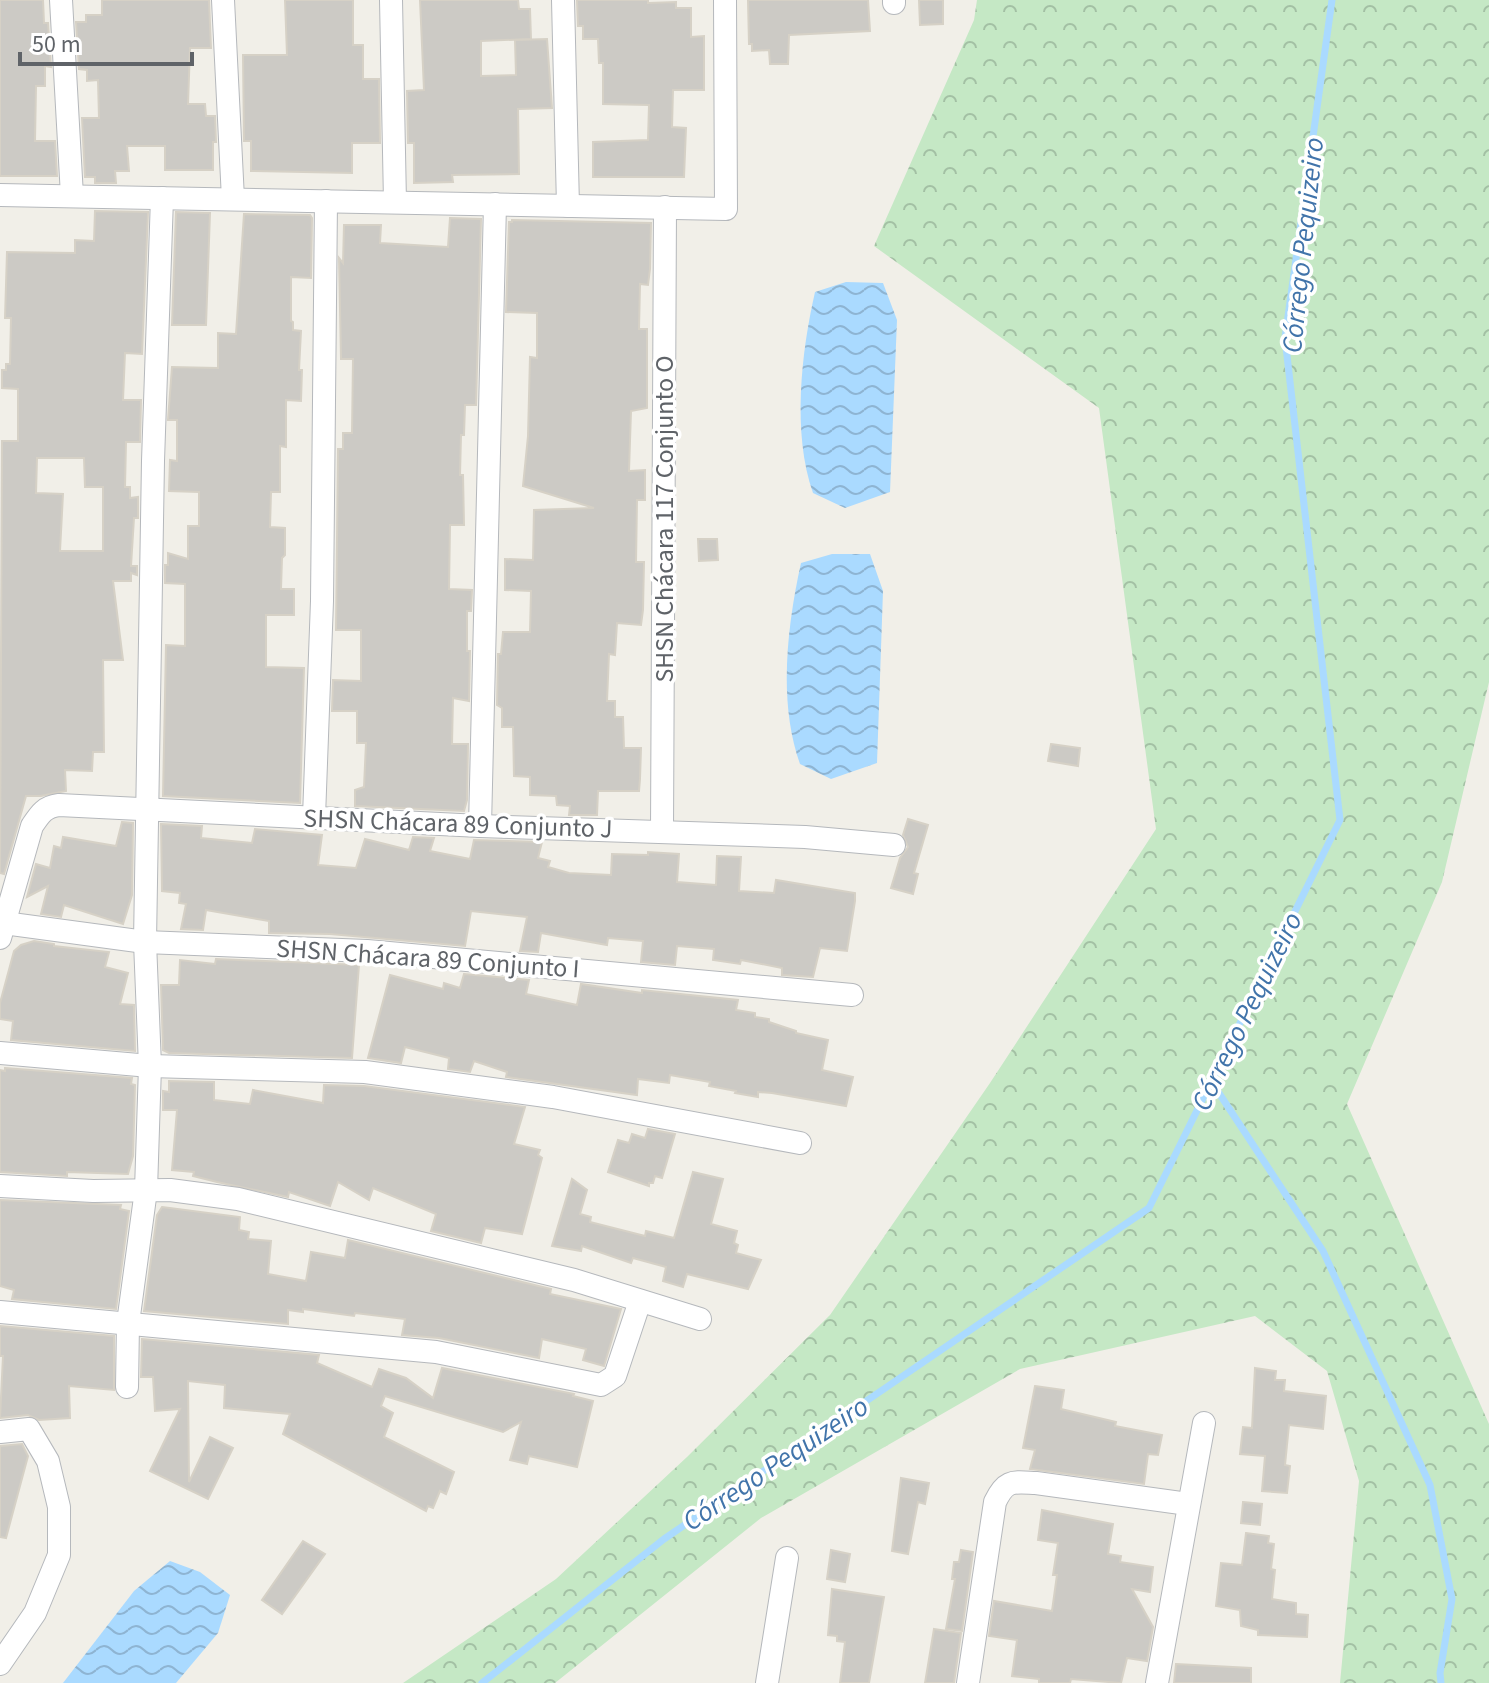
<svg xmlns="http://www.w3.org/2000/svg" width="1489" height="1683" font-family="'Source Sans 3',sans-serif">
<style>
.forest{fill:url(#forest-crowns)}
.water{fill:url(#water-waves)}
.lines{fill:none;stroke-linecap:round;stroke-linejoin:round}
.stream{stroke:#aadaff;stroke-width:7}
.building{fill:#cccac5;stroke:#d6d1c6;stroke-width:2;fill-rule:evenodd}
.minor-casing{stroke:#b5b8bc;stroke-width:24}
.minor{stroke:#fff;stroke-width:22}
.labels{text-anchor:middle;stroke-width:7;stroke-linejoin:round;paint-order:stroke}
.street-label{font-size:26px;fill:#5f6368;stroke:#fff}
.water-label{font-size:28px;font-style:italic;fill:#4174aa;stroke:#fff}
</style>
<defs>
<pattern id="forest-crowns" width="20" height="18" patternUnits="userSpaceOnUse" patternTransform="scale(2)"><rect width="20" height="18" fill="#c5e8c5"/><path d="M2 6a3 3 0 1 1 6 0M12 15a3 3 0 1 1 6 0" fill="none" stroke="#a3c0a4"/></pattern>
<pattern id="water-waves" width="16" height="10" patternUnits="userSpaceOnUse" patternTransform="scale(2)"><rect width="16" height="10" fill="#aadaff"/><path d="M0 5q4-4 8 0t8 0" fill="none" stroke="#8eb4d2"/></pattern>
</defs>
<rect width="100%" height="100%" fill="#f1efe8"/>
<polygon class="forest" points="977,0 1489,0 1489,682 1442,882 1347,1104 1489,1424 1489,1683 1340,1683 1359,1481 1327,1371 1255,1316 1020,1369 761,1518 555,1683 403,1683 556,1579 687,1457 830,1315 990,1083 1156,829 1099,408 874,246 974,20"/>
<g class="water">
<path d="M846 282 883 283 897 320 890 492 845 508 813 493C792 434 801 353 815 292Z"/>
<path d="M832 554H870L883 591 877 763 831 779 800 764C778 703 787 626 801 563Z"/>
<polygon points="170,1561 200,1572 230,1595 218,1633 176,1683 63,1683 134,1591"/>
</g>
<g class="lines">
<g class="stream">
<polyline points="1211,1081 1323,1251 1430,1485 1452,1599 1440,1673 1441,1683"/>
<polyline points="482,1683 664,1539 1149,1208 1340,820 1285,338 1332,0"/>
</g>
</g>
<g class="building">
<polygon points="0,0 43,0 44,23 48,23 51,67 45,66 45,86 36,86 35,141 55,141 57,176 0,176"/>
<polygon points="102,0 209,0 211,48 190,48 188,104 205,104 206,116 215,116 216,142 213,142 213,170 165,170 165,146 127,146 129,171 115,171 116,183 95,183 95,177 85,177 82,118 99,118 98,80 87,81 87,70 79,69 76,22 86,22 86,15 102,15"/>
<polygon points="285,0 353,0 353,45 363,45 363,79 379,79 380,143 352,143 352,173 251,171 251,141 244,141 243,55 287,55"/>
<polygon points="420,0 518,0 519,9 530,9 531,39 481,41 481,76 516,75 515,40 547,39 552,108 518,109 519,174 452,175 453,182 414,183 414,143 408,143 407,91 424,90"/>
<polygon points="577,0 648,0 648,3 676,2 676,8 691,8 691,37 704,36 704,90 673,90 672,127 686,128 684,177 593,177 593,142 648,140 649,105 603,104 603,63 599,63 598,39 583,39 583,26 578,26"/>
<polygon points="748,0 868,0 870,31 789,35 788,64 770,64 769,50 752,51 752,44 749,44"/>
<polygon points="919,0 943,0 943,24 920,25"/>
<path d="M95 211 148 212 142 354 125 353 123 400H141L140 442H126L125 487H130V498L138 497V518H134L131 566H137V575L131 573V581H113L123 660H103L104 752H93L92 771 65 770 66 791 41 796H26L4 874 0 873 2 441H18V389L2 388V370H6V364H10L11 318H5L7 252 75 253V240L94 241ZM37 458H84L85 487H103V551H60L63 494 36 493Z"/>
<polygon points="176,212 210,213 206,325 172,325"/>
<polygon points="244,214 310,215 312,218 311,278 291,277 291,321 293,322 293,330 301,331 299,370 302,370 301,401 286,400 286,447 280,446 280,492 271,492 270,527 285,528 285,555 282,558 281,589 294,589 294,615 266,615 266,667 304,668 300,803 163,796 166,645 185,646 185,584 165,583 165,565 168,565 168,553 188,559 188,526 199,526 199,492 169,491 170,460 177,461 177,420 168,420 172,367 218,368 218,333 236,334"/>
<polygon points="450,218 481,219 476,405 465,405 464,435 461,435 460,475 463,475 464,525 450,525 449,589 472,590 471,611 467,611 467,651 470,651 469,701 453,698 452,744 468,744 467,800 464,811 355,806 355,790 364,787 366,743 357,743 357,711 332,711 333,680 361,681 361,630 336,630 338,449 343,449 343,433 352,433 353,359 341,359 339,258 343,263 344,225 381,225 380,243 448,247"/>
<polygon points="512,220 651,223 650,269 648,285 640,284 639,329 647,329 647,408 631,411 629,471 645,470 645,500 637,500 636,562 644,562 643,610 641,625 617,623 615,655 609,654 607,701 615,701 615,717 623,717 624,748 641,748 640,779 639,791 598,791 597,815 569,815 570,806 557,805 556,796 530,795 530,777 514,776 513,727 502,727 502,708 497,705 498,654 501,654 503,632 530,632 531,591 505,590 505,559 533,560 534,510 594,508 523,486 528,436 530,357 537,358 537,313 506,312 509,222 512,222"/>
<polygon points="698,539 717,539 718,560 699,561"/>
<polygon points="1051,744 1080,748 1078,766 1048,761"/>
<polygon points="908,819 928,825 914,873 918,874 913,894 891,888 900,858 908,847 903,835"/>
<polygon points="122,822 133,823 132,895 123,924 64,905 61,917 41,914 48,886 27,897 36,864 50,868 54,846 61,848 63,837 116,846"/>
<polygon points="161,824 202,826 201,838 252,843 255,829 322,835 318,865 356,868 365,839 409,850 413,837 434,838 430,851 470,859 474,840 542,842 538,858 550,861 548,867 569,873 611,875 612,854 648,855 648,852 679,854 677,882 716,885 717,856 741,857 739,891 774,893 776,880 855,893 855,901 847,951 820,948 813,977 782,975 782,968 741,960 740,964 713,960 714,949 677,946 675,965 641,962 643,941 608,938 607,945 541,933 538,952 520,951 527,917 471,911 465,946 330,934 269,933 269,921 206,910 203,930 181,929 186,904 179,903 180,893 162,891"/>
<polygon points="34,941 54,944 54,946 109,952 105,967 128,973 120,1004 134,1005 135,1051 11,1040 13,1021 0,1019 0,1003 14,951 21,945"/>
<polygon points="216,959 359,965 352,1058 169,1053 163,1050 161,985 179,985 180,960 215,964"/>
<polygon points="464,974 529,980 526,994 577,1005 581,984 642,993 642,990 738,1000 736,1010 755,1013 755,1017 769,1019 769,1022 796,1031 796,1033 828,1040 822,1070 853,1077 846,1106 772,1093 758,1092 758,1097 735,1093 736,1091 709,1086 710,1082 670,1075 669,1083 638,1079 637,1095 506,1077 507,1072 474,1061 470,1072 448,1069 449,1058 405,1047 401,1063 368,1058 390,975 443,989 444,983 460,988"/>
<polygon points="5,1068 132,1078 131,1084 135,1085 133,1156 128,1174 67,1172 67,1176 0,1172 0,1070 5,1071"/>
<polygon points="169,1081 214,1082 214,1100 250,1104 253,1090 323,1103 324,1085 364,1086 525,1107 514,1144 540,1150 538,1155 542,1158 522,1234 485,1228 481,1243 431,1231 436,1214 373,1188 369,1200 338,1182 330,1206 289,1192 288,1197 217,1182 193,1176 194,1172 172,1170 177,1110 163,1110 163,1091 169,1092"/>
<polygon points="648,1129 675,1134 662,1178 655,1176 653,1183 649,1183 649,1186 608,1172 618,1140 629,1143 632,1134 645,1138"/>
<polygon points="693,1172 723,1179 711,1224 737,1231 734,1243 738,1245 736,1253 761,1260 748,1289 687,1274 683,1287 663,1281 666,1267 633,1258 631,1263 582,1246 581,1251 552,1246 572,1179 587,1190 580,1214 591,1217 590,1222 645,1236 646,1231 674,1238"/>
<polygon points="0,1200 121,1205 120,1209 129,1211 116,1309 12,1299 14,1290 0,1286"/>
<polygon points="162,1207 240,1217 239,1230 249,1232 248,1239 271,1241 268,1274 306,1281 311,1252 345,1258 348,1240 551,1289 550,1294 621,1309 604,1366 583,1360 586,1349 542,1339 539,1358 439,1338 402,1335 405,1319 355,1313 354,1316 303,1309 303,1312 288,1310 288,1324 144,1311 157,1215"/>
<polygon points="0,1326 114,1336 114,1390 69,1386 70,1418 39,1420 28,1415 0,1418 3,1356 0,1356"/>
<polygon points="142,1339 319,1355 317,1363 372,1387 379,1369 406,1378 433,1398 442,1368 574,1394 573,1396 593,1401 577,1467 529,1456 527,1464 510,1460 521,1422 503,1432 385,1396 381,1406 393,1413 384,1437 454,1472 446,1494 440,1491 433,1508 428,1506 426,1511 283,1434 290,1414 224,1408 225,1385 188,1381 189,1482 210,1437 233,1448 208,1499 150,1471 180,1409 155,1411 153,1377 141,1377"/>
<polygon points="1255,1368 1276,1371 1275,1380 1285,1380 1284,1391 1326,1396 1323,1429 1289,1425 1285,1465 1290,1466 1287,1493 1262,1491 1265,1456 1240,1454 1243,1427 1252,1428"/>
<polygon points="1035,1386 1064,1390 1061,1409 1116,1422 1115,1426 1162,1435 1158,1455 1148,1454 1144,1484 1030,1469 1035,1450 1023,1448"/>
<polygon points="22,1444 28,1456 6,1538 0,1537 0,1446"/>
<polygon points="901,1478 929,1483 925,1504 918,1502 908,1554 892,1551"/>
<polygon points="1243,1502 1262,1504 1260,1525 1241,1523"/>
<polygon points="1042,1510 1113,1524 1108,1554 1121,1556 1120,1562 1153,1567 1150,1592 1132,1589 1153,1627 1147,1661 1127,1658 1121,1683 1071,1679 1070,1683 1039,1683 1039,1679 1012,1676 1017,1640 989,1636 994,1601 1052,1611 1057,1575 1053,1575 1058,1543 1038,1540"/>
<polygon points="1246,1533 1269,1536 1268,1543 1274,1544 1271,1569 1275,1570 1272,1599 1296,1603 1296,1614 1308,1615 1307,1637 1258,1635 1258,1630 1241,1626 1240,1610 1216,1606 1221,1563 1242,1565"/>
<polygon points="303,1541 325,1554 282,1614 262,1600"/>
<polygon points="831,1550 850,1554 845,1582 827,1579"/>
<polygon points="961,1550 973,1552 962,1631 946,1629 955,1579 952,1579 954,1562 959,1562"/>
<polygon points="832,1589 884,1597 869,1683 840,1683 845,1642 837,1641 837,1636 828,1635"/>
<polygon points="934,1629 961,1633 954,1683 925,1683"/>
<polygon points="1176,1664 1251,1668 1251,1683 1174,1683"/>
</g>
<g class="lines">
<g class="minor-casing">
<g id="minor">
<polyline points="61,0 72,196"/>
<polyline points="223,0 233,199"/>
<polyline points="391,0 395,202"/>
<polyline points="563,0 568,206"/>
<polyline points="894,0 894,3"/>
<polyline points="0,195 726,209 725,0"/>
<polyline points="314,817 322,601 326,201"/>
<polyline points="480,826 495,204"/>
<polyline points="662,831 665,207"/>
<polyline points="4,923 145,942 367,951 852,995"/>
<path d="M0 938 32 826C40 814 44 807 59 805L480 826 805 837 894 845"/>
<polyline points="0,1053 150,1066 365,1072 553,1097 800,1143"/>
<polyline points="0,1186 93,1191 170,1190 238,1199 574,1280 700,1319"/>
<polyline points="0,1312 436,1352 601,1385 615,1376 640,1301"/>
<polyline points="127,1387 128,1323 146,1190 150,1066 145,942 153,461 162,198"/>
<polyline points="0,1432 29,1429 48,1461 59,1507 59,1555 35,1613 0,1664"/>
<polyline points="767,1683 787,1558"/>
<path d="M968 1683 995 1502C1006 1479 1013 1482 1036 1483L1188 1504"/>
<polyline points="1157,1683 1204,1423"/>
</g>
</g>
<use href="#minor" class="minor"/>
</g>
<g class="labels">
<g class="street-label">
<text transform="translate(664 519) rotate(-90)" y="9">SHSN Chácara 117 Conjunto O</text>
<text transform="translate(458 823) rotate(2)" y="9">SHSN Chácara 89 Conjunto J</text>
<text transform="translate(428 958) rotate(4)" y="9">SHSN Chácara 89 Conjunto I</text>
</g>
<g class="water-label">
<text transform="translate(1302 245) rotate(-84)" y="10">Córrego Pequizeiro</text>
<text transform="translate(1246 1011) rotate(-64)" y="10">Córrego Pequizeiro</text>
<text transform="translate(775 1463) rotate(-34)" y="10">Córrego Pequizeiro</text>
</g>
</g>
<path d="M20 52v12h172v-12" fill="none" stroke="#5f6368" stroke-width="4"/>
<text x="32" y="52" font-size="24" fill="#5f6368" stroke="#ffffff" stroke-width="6" paint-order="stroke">50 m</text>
</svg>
